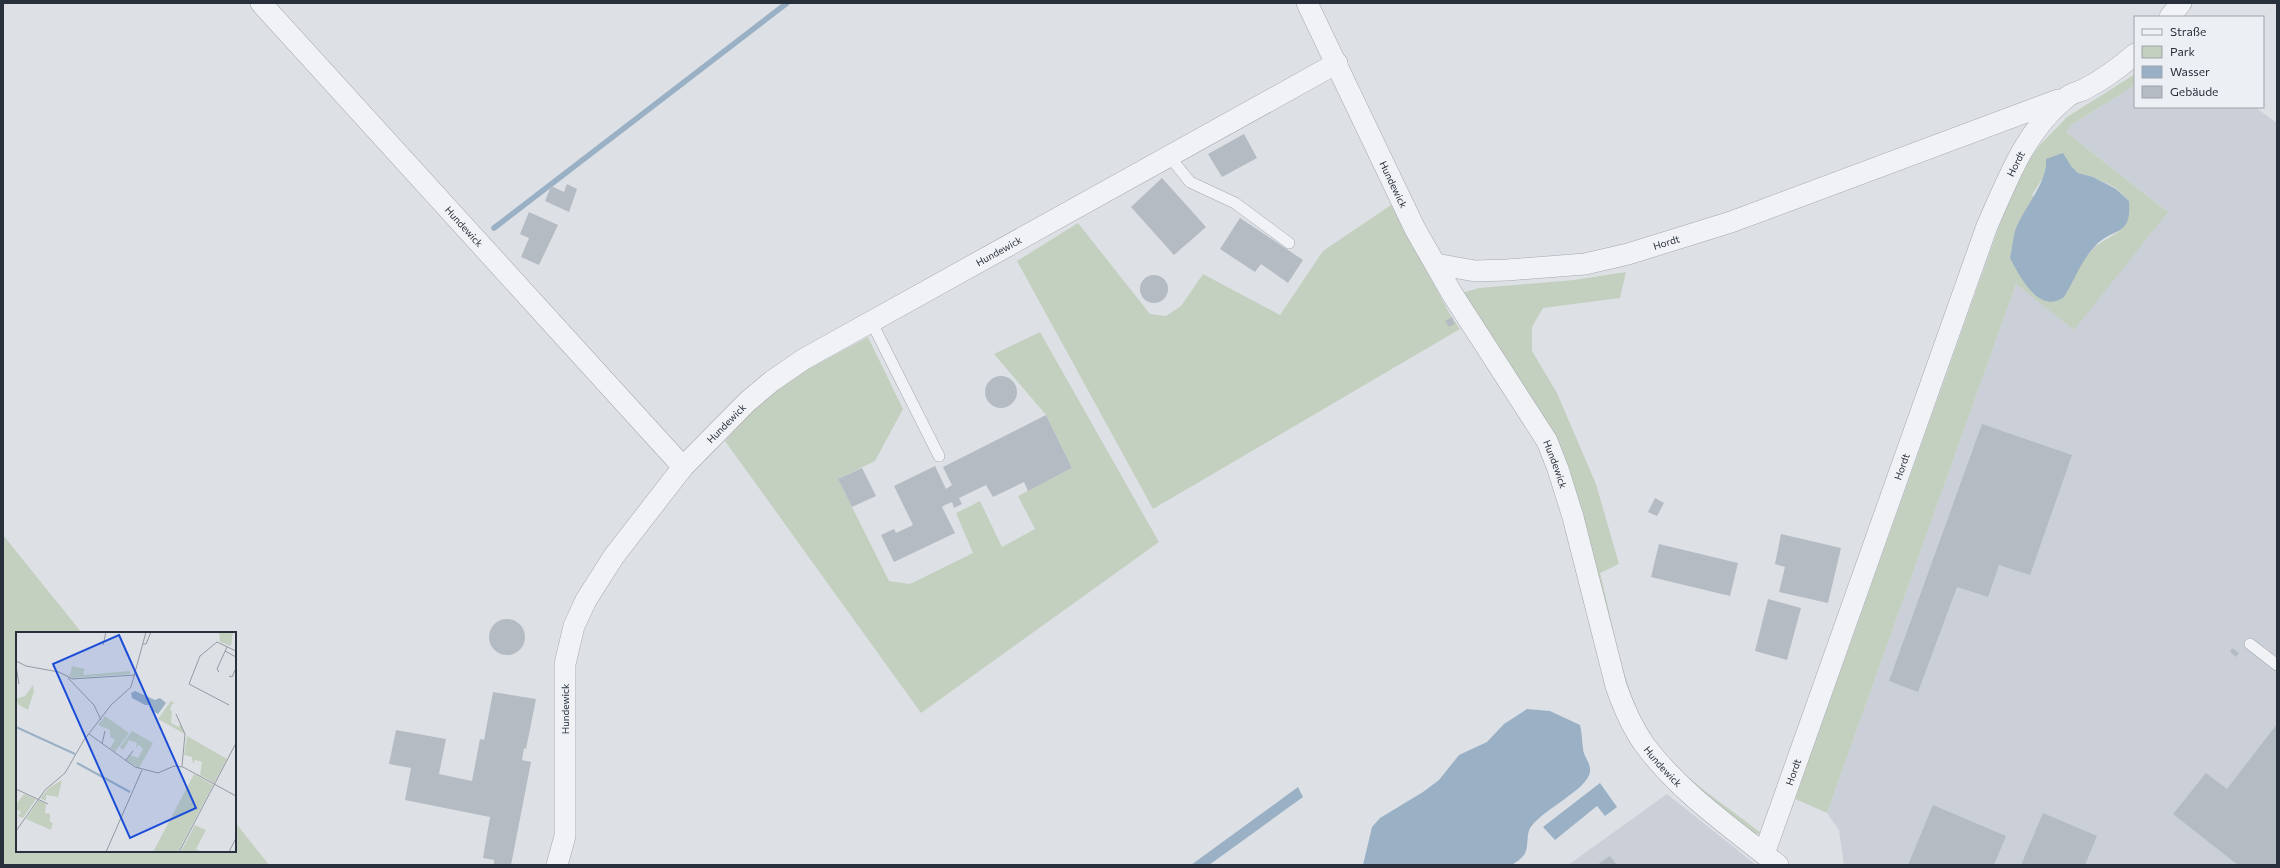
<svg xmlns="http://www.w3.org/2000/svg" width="2280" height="868" font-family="Commissioner,sans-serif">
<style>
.built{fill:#cbd0d8}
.green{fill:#c4d0bf;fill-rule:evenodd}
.water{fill:#9ab0c5}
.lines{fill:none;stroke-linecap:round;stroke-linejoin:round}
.stream{stroke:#9ab0c5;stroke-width:5.5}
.building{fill:#b5bbc3}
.service-casing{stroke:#a3a8b0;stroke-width:12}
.minor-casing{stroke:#a3a8b0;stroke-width:22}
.service{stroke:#f0f2f5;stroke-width:11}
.minor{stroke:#f0f2f5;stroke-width:21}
.labels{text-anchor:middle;stroke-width:3;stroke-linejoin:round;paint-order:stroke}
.street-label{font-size:10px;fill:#28303c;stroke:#ecf0f4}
.inset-river{fill:none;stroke:#9ab0c5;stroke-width:2}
.inset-road{fill:none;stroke:#959aa2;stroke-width:1}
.view{fill:#1d4ed8;fill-opacity:0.15;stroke:#1d4ed8;stroke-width:2}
.inset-edge{fill:none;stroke:#28303c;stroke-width:2}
</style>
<rect width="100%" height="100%" fill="#dde1e6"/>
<g class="built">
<polygon points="2135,85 2135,107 2255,107 2277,123 2277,865 1844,865 1839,830 1827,813 2016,284 2167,211 2066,132 2073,124"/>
<polygon points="1667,794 1756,865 1568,865"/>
</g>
<g class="green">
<path d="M2135 74V85L2073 124 2066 132 2168 212 2074 330 2016 284 1827 813 1795 799 2016 179 2040 145 2067 117ZM2046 164 2071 166 2078 173 2093 177 2116 188 2129 201C2132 238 2107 231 2089 254L2032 195 2044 176Z"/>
<polygon points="1391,205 1451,316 1460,329 1153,509 1017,261 1078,223 1150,314 1166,316 1181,306 1203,274 1280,315 1323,251"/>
<path d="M1626 272 1620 298 1543 308 1532 327V351L1557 393 1596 484 1619 564 1600 573C1614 627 1624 703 1659 747 1686 781 1727 806 1761 833L1752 835 1686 786 1631 714 1566 477 1458 294 1479 288 1574 280Z"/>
<polygon points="1040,332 1159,542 921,713 725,441 762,399 790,379 868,337 903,409 875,461 838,479 889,581 910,584 973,553 956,513 980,501 1002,547 1035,529 1018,496 1072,468 1046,415 994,354"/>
<polygon points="3,535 82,633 17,633 17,851 235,851 235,822 269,865 3,865"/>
</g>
<g class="water">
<path d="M2063 153 2071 166 2078 173 2093 177 2116 189 2129 201C2132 237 2114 227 2096 245 2082 259 2074 281 2064 297 2039 315 2020 277 2010 258 2012 249 2013 239 2015 231 2023 208 2048 183 2046 159Z"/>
<path d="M1527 709 1550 711 1580 725C1582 733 1582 741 1583 749 1584 758 1591 762 1590 772 1587 790 1543 809 1530 828 1526 836 1529 848 1524 855 1521 859 1516 862 1512 865H1363L1372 827 1380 818 1423 792 1439 780 1459 755 1487 742 1504 724Z"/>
<polygon points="1600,783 1617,807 1605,816 1597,806 1555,840 1543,827"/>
<polygon points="1298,787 1303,797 1209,865 1191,865"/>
</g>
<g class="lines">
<polyline class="stream" points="494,228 787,3"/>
</g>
<g class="building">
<polygon points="1244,134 1257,158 1222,177 1208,154"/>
<polygon points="1162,178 1206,227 1174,255 1131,207"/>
<polygon points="567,184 577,189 569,212 545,201 551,186 564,192"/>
<polygon points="529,212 558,225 539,265 521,257 529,238 520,234"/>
<polygon points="1240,218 1303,260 1288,283 1261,264 1255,272 1220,249"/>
<circle cx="1154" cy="289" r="14"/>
<polygon points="1452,317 1455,324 1449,327 1445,321"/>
<circle cx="1001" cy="392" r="16"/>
<polygon points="1046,415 1072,468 1028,491 1024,482 993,497 986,485 959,498 962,504 954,508 952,502 945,505 942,507 955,533 894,562 881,535 894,529 896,533 913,525 894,486 935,466 946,489 952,485 943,467"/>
<polygon points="1982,424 2072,455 2030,575 1999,565 1988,597 1957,587 1918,692 1889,681"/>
<polygon points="862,468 876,496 852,507 838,479"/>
<polygon points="1655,498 1664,503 1657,516 1648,512"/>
<polygon points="1781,534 1841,548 1828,603 1779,592 1785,567 1775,564"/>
<polygon points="1659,544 1738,563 1730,596 1651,577"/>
<polygon points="1768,599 1801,608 1787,660 1755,651"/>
<circle cx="507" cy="637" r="18"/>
<polygon points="2232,648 2239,653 2236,657 2230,652"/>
<polygon points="493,692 536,699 526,749 524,748 522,760 531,762 511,865 494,865 494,860 483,858 490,817 405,800 411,768 389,764 396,730 446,739 439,774 472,781 480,739 484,740"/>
<polygon points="2277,724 2277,865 2238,865 2173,814 2206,773 2227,789"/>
<polygon points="1933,805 2006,836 1994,865 1908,865"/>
<polygon points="2043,813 2097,836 2085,865 2021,865"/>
<polygon points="1610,856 1617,865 1597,865"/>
</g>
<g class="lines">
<g class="service-casing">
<g id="service">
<polyline points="1169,156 1190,182 1235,203 1289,243"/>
<polyline points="871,321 939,456"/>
<polyline points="2250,644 2277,665"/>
</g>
</g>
<g class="minor-casing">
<g id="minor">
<path id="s1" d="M261 3 683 467"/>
<path id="s2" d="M1307 3 1415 229 1451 292 1547 441 1558 469 1573 517 1616 686C1623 706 1632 727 1644 744 1679 792 1732 828 1778 865"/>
<polyline points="2170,17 2181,3"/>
<path id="s3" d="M1435 264 1475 271 1507 270 1585 264 1628 254 1731 222 2058 100"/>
<path id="s4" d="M1764 854 1987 226C2008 179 2025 131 2066 98 2071 93 2079 92 2085 89 2104 79 2120 67 2135 54"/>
<path id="s5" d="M557 865 565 836V664L574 626 586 600 614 556 683 467 747 402 772 381 804 359 1337 63"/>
</g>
</g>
<use href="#service" class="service"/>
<use href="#minor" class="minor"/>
</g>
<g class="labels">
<g class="street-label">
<text dy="4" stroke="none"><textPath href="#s4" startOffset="735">Hordt</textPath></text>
<text dy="4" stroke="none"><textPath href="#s2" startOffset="201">Hundewick</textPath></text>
<text dy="4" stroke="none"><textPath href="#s1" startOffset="302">Hundewick</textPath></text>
<text dy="4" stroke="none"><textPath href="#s3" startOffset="235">Hordt</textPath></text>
<text dy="4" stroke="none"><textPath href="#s5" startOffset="820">Hundewick</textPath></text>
<text dy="4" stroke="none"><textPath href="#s5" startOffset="496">Hundewick</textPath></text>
<text dy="4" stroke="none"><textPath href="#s2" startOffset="525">Hundewick</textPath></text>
<text dy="4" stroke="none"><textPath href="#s4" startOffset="411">Hordt</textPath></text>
<text transform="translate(565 709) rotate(-90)" y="4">Hundewick</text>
<text dy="4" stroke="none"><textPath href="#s2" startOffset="849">Hundewick</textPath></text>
<text dy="4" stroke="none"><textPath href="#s4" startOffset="87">Hordt</textPath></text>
</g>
</g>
<g transform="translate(16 632)">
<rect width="220" height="220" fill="#dde1e6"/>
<path d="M203 0H217L215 14 204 10ZM56 34 69 37 67 43 114 39V42L56 46 42 39 54 44ZM17 53 18 59 12 78 3 73 0 67 9 64ZM155 69 159 71 156 72 154 78 156 79 155 91 163 95 164 91 169 102 142 87ZM89 84 113 101 99 120 94 116 99 108 94 105V98L82 93ZM116 99 137 111 123 136 110 128 114 123 122 126 127 117 123 113 120 116 121 111 113 108 107 118 104 115ZM171 104 211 127 198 151 184 143 186 130 179 128 177 132 176 125 168 123ZM178 142 197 153 162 220H137ZM46 148 42 165 30 163V169L24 166 34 155ZM8 162 20 167 7 186 2 184 5 180 0 177V172ZM23 168 30 172 29 181 34 182V190L37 191 35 198 10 187ZM179 193 190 198 180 217 185 220H167L165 219Z" fill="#c4d0bf"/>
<path d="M119 59 139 68 144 66 150 71 142 82 137 79 135 73H129L116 66 115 61Z" fill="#9ab0c5"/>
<path class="inset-river" d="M0 95 59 122M61 131 114 160"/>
<path class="inset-road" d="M201 10 184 24 173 52 213 73M201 10 220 19M127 12H130L135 0M87 13 90 0M209 19 220 25M0 29 10 34 43 40 56 47 119 43M0 34 3 52M203 40 201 37 211 15M213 44 216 45 220 36M52 46 78 73 85 88M160 82 169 102 166 134M73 102 119 135 142 141 158 134 167 135 220 164M86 112 89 99M109 129 117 119M0 157 32 172M0 199 29 158 49 141 68 108 95 73 115 55 130 0M90 220 126 138M163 220 220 111M213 220 220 206"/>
<path class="view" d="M103 3 180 176 114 206 37 32Z"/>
<rect width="220" height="220" class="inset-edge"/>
</g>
<rect width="2280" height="868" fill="none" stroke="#28303c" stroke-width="8"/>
<rect x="2134" y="16" width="130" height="92" fill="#ecf0f4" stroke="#9ea3aa"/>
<rect x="2142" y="29" width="20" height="6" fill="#f0f2f5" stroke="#9ea3aa"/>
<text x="2170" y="36" font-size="12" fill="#28303c">Straße</text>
<rect x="2142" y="46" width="20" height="12" fill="#c4d0bf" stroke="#9ea3aa"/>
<text x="2170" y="56" font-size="12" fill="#28303c">Park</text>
<rect x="2142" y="66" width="20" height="12" fill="#9ab0c5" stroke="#9ea3aa"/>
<text x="2170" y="76" font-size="12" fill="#28303c">Wasser</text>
<rect x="2142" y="86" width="20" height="12" fill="#b5bbc3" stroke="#9ea3aa"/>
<text x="2170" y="96" font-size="12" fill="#28303c">Gebäude</text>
</svg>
